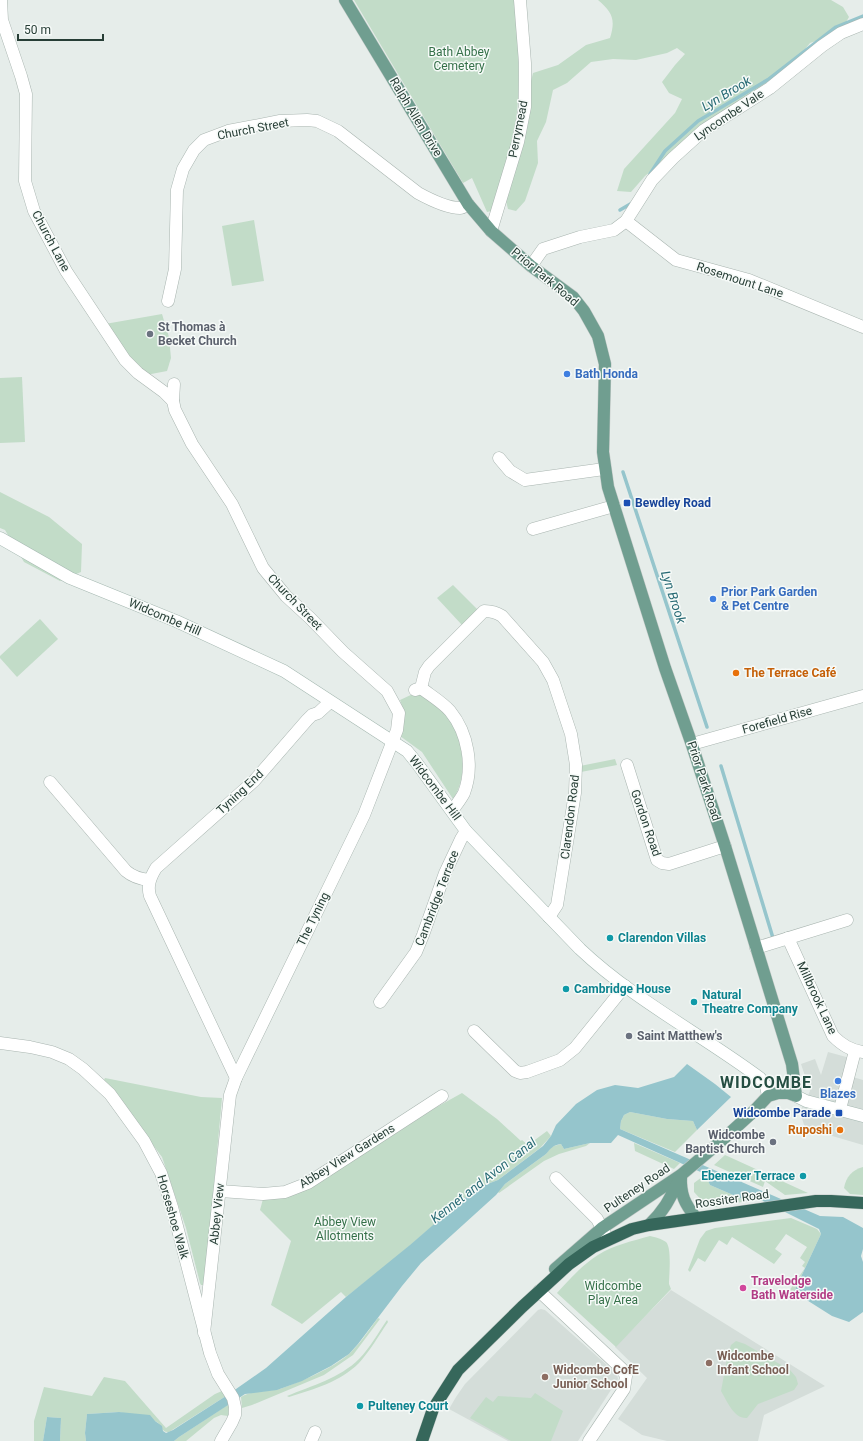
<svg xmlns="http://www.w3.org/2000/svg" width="863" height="1441" font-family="Roboto,sans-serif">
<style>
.built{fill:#d4ddd9}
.green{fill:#c2dcc8}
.water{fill:#95c5cc}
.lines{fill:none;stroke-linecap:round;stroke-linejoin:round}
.stream{stroke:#95c5cc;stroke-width:3.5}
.street-casing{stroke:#a9b5b0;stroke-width:13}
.secondary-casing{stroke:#a5b8b1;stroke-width:13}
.primary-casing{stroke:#c3c9c7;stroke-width:13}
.highway-casing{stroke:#c3c9c7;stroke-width:13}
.street{stroke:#fff;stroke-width:12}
.secondary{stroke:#fff;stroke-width:12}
.primary{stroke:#709e90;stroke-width:12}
.highway{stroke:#36675b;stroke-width:12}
.worship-dot{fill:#6b7280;stroke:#f6faf8;stroke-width:1.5}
.shop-dot{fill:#3f7fe0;stroke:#f6faf8;stroke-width:1.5}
.transit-dot{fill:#1a4fb4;stroke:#f6faf8;stroke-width:1.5}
.food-dot{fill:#e8710a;stroke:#f6faf8;stroke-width:1.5}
.culture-dot{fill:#0f9aa8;stroke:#f6faf8;stroke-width:1.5}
.hotel-dot{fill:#d1479c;stroke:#f6faf8;stroke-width:1.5}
.education-dot{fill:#8d6e63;stroke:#f6faf8;stroke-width:1.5}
.labels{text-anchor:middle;stroke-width:3;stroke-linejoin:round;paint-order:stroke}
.park-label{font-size:12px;fill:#357049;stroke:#f6faf8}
.street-label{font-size:12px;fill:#273e36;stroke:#f6faf8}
.worship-label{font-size:12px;font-weight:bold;fill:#5b616d;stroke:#f6faf8;text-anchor:start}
.shop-label{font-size:12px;font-weight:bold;fill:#366cbe;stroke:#f6faf8;text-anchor:start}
.transit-label{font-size:12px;font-weight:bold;fill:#164399;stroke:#f6faf8;text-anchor:start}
.food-label{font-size:12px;font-weight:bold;fill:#c56008;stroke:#f6faf8;text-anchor:start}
.culture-label{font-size:12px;font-weight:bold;fill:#0d838f;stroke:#f6faf8;text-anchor:start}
.hotel-label{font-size:12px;font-weight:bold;fill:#b23c85;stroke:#f6faf8;text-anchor:start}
.education-label{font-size:12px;font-weight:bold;fill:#785e54;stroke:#f6faf8;text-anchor:start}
.water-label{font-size:13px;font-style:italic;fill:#276a74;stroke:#f6faf8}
.district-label{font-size:16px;font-weight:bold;letter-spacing:1px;fill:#254e42;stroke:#f6faf8}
</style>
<rect width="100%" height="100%" fill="#e6edea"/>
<g class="built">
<polygon points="828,1052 850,1058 846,1075 863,1080 863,1145 805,1128 800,1112 810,1091 801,1064 815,1059 821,1075"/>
<polygon points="671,1290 825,1386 764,1415 758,1441 667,1441 642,1435 618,1419 647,1378 615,1347"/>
<polygon points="541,1309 545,1310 617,1374 618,1379 578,1441 508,1441 449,1409 456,1397 465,1384 538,1310"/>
</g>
<g class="green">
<path d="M354 0H516C518 47 522 94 513 140 508 164 499 187 492 211L487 212 472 178 463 183Z"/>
<path d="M598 0H831L843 7 849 17 842 29 825 38 810 43 791 66 667 158 645 176 631 192 617 191 624 169 675 113 682 99 669 93 662 82 675 65 685 54 677 48 667 53 636 60 613 59 591 62 567 83 553 90 546 122 537 141 538 163 525 201 516 211 508 209 506 201 527 121 531 102 530 85 533 73 558 65 586 45 610 38C616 19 612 12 598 0Z"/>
<polygon points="254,220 264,281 232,286 222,226"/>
<polygon points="162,314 169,337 171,358 167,371 146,375 131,359 105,324"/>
<polygon points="22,377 25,442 0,443 0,378"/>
<polygon points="0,492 49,517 82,544 81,572 60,581 24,562 5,530 0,528"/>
<polygon points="453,585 478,610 462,625 437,598"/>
<polygon points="40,619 58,639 17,677 0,658 0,656"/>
<path d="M415 693C456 703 476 765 453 799L422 752 400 736C404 723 405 713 400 700Z"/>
<polygon points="615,759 617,765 581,772 580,766"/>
<polygon points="105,1078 201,1097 222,1098 205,1282 203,1285 201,1285 200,1283 186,1228 162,1157 104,1080"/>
<polygon points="462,1093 497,1119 521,1141 522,1140 528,1145 547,1131 551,1136 540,1148 498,1180 477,1188 466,1197 392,1261 346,1297 341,1292 302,1324 271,1305 291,1241 260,1210 263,1199 320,1182 435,1108"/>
<polygon points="630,1112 667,1119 693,1121 697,1130 675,1152 620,1129 621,1121 624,1115"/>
<polygon points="590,1143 586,1146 559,1154 544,1161 499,1193 498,1192 505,1184 546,1154 551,1147 561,1144 564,1149"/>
<polygon points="634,1143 680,1163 674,1169 635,1151"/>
<polygon points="725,1155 808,1193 785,1195 765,1181 763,1187 714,1165"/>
<path d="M863 1167V1195L850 1194 844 1188C846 1177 852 1170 863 1167Z"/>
<polygon points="706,1174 710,1185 747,1201 715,1207 704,1203 694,1192 694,1183"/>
<polygon points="791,1218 817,1229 821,1234 793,1294 789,1291 805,1268 802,1266 805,1262 800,1258 807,1247 786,1234 775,1249 782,1254 774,1264 732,1237 727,1245 719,1240 705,1262 698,1258 690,1272 688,1270 700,1239 706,1231 715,1228"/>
<path d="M650 1236C655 1237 662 1239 666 1242 672 1248 669 1275 669 1284L671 1289 616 1347 557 1293C569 1280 582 1265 598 1255 613 1245 633 1241 650 1236Z"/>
<path d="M378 1318 380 1319 353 1355 324 1375 252 1405 242 1408 241 1397C251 1390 267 1392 280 1389 300 1382 333 1368 349 1354 360 1344 369 1330 378 1318Z"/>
<path d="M387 1320 388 1322C379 1335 370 1351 359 1363 340 1382 314 1389 289 1397L287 1396C311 1386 340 1378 359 1359 370 1348 378 1333 387 1320Z"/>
<path d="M736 1341 745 1344 790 1370 796 1377 798 1384 794 1390 758 1404 747 1418C734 1419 727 1401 721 1391L728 1354 731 1345Z"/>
<path d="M104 1377 125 1381 166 1428 215 1394 222 1391 226 1396 169 1432C161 1433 162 1424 155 1421L119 1412 87 1414 85 1433 86 1441H60L61 1418 47 1417 43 1441H34V1421L44 1387 92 1396Z"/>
<polygon points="535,1393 563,1411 551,1441 511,1441 470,1418 486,1397 493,1402 498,1396 531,1398"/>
<polygon points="229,1404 228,1416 221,1415 214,1418 186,1441 174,1441 179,1437"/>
</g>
<g class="water">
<path d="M687 1064 715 1084 731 1097 697 1130 693 1121 667 1119 630 1112 624 1115 621 1121 620 1129 820 1216 843 1217 863 1228V1249L861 1256 863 1262V1312L849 1322 832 1316 794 1292 821 1234 819 1229 759 1199 747 1201 710 1185 705 1174 618 1135 611 1143H590L564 1149 561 1144C553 1145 551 1148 546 1154L505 1184 496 1195 421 1263 402 1286 358 1344 349 1354 331 1366 302 1381 277 1390 245 1394 179 1437 174 1441H86L85 1433 87 1414 119 1412 150 1415 155 1421 162 1426 163 1431 166 1433 173 1430 226 1396 266 1368 346 1297 410 1245 448 1212 477 1188 498 1180 543 1146 551 1136 556 1125 576 1104 597 1090 615 1085 638 1088 674 1077Z"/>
<polygon points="47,1417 61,1418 60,1441 43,1441"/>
</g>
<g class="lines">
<g class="stream">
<polyline points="650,174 665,151 698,121 769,79 836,27 863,16"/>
<polyline points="620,210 632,203"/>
<polyline points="623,472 707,727"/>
<polyline points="721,766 773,938"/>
</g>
<g class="street-casing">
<g id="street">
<polyline points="1,0 2,20 21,76 26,94 25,181 34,211 66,271 125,360 138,373 164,392 173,401"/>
<polyline points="626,221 676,260 749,280 863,327"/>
<polyline points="491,231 518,142 525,107 525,63 520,0"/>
<polyline points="531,266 543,249 580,237 614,230 626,221 652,180 673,158 704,130 770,88 822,46 841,33 863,24"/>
<path d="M168 301 175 269 177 190 183 169 194 150 204 140 228 131 280 121 307 120 317 121 338 131 418 193C429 199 447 208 460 208 463 208 466 205 468 204"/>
<polyline points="174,384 173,401 175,410 192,444 232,504 263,568 286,596 310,618 343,652 387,691 399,713 397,730 364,815 236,1078 230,1095 204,1333"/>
<polyline points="499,458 510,471 525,480 604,469"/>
<polyline points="533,529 614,506"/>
<path d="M421 688 425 672 429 666 484 611C491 611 496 612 502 616L543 662 553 680 571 734 576 765 575 793 557 905 549 917"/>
<path d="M415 690 421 688C430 695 442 702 450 711 468 733 474 767 464 793 461 799 456 805 452 811"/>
<polyline points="692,744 863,696"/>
<polyline points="627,765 657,860 662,863 669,864 725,846"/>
<path d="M50 782 126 871C133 877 140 879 149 880"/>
<path d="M788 938 833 1036C842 1045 850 1050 863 1052"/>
<polyline points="756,948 847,920"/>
<polyline points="380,1002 416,952 423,935 445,873 461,839 466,831"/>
<polyline points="474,1031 515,1071 520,1073 527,1072 560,1060 575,1048 625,986"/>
<polyline points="0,1043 30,1047 52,1052 69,1059 83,1069 110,1094 144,1141 161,1173 172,1207 210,1353 218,1374 233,1398 235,1407 235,1415 232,1422 221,1441"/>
<path d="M236 1078 150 896C147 886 150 878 156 868L254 781 307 720 312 715 318 713 330 702"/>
<polyline points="840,1109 855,1051"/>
<polyline points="556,1178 597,1219 606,1236"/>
<polyline points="220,1191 263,1194 285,1192 308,1183 442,1096"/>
<polyline points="539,1291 622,1369 626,1376 624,1389 589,1441"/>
<polyline points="311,1441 315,1432"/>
</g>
</g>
<g class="secondary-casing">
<g id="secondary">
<path d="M0 538 70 578 176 621 284 671 407 751 416 762 466 831 580 949C634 1000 701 1034 760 1078L766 1086 768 1096"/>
<polyline points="796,1096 806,1101 863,1116"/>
</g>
</g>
<g class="primary-casing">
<g id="primary">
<polyline points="345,0 468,204 491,231 531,266 573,297 584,311 598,336 605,364 603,452 608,487 665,668 691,742 725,846 792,1064 796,1096 788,1093 778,1093 768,1096 754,1111 720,1142 681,1175 602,1228 555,1269"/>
<path d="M681 1176C680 1195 685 1204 696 1218"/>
<path d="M649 1225C666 1209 671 1196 681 1176"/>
</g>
</g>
<g class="highway-casing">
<polyline id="highway" points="422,1441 433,1409 458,1370 522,1307 569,1264 593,1247 632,1229 649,1225 816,1201 831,1201 863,1203"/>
</g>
<use href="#street" class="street"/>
<use href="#secondary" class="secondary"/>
<use href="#primary" class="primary"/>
<use href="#highway" class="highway"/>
</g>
<g class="worship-dot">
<circle cx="150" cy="334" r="4"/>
<circle cx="629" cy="1036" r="4"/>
<circle cx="773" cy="1142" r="4"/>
</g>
<g class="shop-dot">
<circle cx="567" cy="374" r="4"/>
<circle cx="713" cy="599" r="4"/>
<circle cx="838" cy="1081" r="4"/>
</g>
<g class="transit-dot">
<rect x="623" y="499" width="8" height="8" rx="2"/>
<rect x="835" y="1109" width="8" height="8" rx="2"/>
</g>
<g class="food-dot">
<circle cx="736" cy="673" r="4"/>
<circle cx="840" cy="1130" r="4"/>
</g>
<g class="culture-dot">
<circle cx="610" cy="938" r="4"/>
<circle cx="566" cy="989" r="4"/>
<circle cx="694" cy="1002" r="4"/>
<circle cx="803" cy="1176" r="4"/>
<circle cx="360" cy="1406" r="4"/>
</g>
<circle class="hotel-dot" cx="743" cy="1288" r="4"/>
<g class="education-dot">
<circle cx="709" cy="1363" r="4"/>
<circle cx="545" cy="1377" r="4"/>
</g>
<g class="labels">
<g class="park-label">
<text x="459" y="56">Bath Abbey<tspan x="459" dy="14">Cemetery</tspan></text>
<text x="345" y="1226">Abbey View<tspan x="345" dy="14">Allotments</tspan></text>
<text x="613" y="1290">Widcombe<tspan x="613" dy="14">Play Area</tspan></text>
</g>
<g class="street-label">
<text transform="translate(729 115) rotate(-34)" y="4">Lyncombe Vale</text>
<text transform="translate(416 117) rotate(59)" y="4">Ralph Allen Drive</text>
<text transform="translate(253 129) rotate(-11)" y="4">Church Street</text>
<text transform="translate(518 129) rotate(-79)" y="4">Perrymead</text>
<text transform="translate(51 241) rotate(62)" y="4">Church Lane</text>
<text transform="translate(545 277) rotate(40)" y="4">Prior Park Road</text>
<text transform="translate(740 280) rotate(18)" y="4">Rosemount Lane</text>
<text transform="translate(295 602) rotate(46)" y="4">Church Street</text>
<text transform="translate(165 617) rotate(23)" y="4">Widcombe Hill</text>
<text transform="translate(777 720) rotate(-16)" y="4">Forefield Rise</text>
<text transform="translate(704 781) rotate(72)" y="4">Prior Park Road</text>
<text transform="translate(435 788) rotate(53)" y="4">Widcombe Hill</text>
<text transform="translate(240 792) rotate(-43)" y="4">Tyning End</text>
<text transform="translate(570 817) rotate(-83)" y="4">Clarendon Road</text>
<text transform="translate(646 823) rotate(71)" y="4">Gordon Road</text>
<text transform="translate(437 898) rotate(-69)" y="4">Cambridge Terrace</text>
<text transform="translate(313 919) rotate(-64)" y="4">The Tyning</text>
<text transform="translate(817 998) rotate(65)" y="4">Millbrook Lane</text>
<text transform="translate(347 1156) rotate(-32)" y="4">Abbey View Gardens</text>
<text transform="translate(637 1188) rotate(-34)" y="4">Pulteney Road</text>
<text transform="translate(732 1199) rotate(-8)" y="4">Rossiter Road</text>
<text transform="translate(217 1214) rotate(-84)" y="4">Abbey View</text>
<text transform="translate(173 1217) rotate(74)" y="4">Horseshoe Walk</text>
</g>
<g class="worship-label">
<text x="158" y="331">St Thomas à<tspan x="158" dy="14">Becket Church</tspan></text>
<text x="637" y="1040">Saint Matthew's</text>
<text x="765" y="1139" text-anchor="end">Widcombe<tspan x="765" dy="14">Baptist Church</tspan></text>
</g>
<g class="shop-label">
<text x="575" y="378">Bath Honda</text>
<text x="721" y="596">Prior Park Garden<tspan x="721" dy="14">&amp; Pet Centre</tspan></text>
<text x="838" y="1098" text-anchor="middle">Blazes</text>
</g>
<g class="transit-label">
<text x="635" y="507">Bewdley Road</text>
<text x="831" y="1117" text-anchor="end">Widcombe Parade</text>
</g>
<g class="food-label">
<text x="744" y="677">The Terrace Café</text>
<text x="832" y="1134" text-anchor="end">Ruposhi</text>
</g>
<g class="culture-label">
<text x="618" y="942">Clarendon Villas</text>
<text x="574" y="993">Cambridge House</text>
<text x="702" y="999">Natural<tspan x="702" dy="14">Theatre Company</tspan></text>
<text x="795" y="1180" text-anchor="end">Ebenezer Terrace</text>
<text x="368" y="1410">Pulteney Court</text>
</g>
<g class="hotel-label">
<text x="751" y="1285">Travelodge<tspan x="751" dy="14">Bath Waterside</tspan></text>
</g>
<g class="education-label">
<text x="717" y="1360">Widcombe<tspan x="717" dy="14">Infant School</tspan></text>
<text x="553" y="1374">Widcombe CofE<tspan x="553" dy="14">Junior School</tspan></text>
</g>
<g class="water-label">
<text transform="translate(726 93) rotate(-31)" y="5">Lyn Brook</text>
<text transform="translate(674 597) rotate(72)" y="5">Lyn Brook</text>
<text transform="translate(483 1180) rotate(-38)" y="5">Kennet and Avon Canal</text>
</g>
<g class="district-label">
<text x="766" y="1088">WIDCOMBE</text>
</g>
</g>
<path d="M18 34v6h85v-6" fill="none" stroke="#273e36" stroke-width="2"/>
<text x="24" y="34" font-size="12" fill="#273e36" stroke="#f6faf8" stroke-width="3" paint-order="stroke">50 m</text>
</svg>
